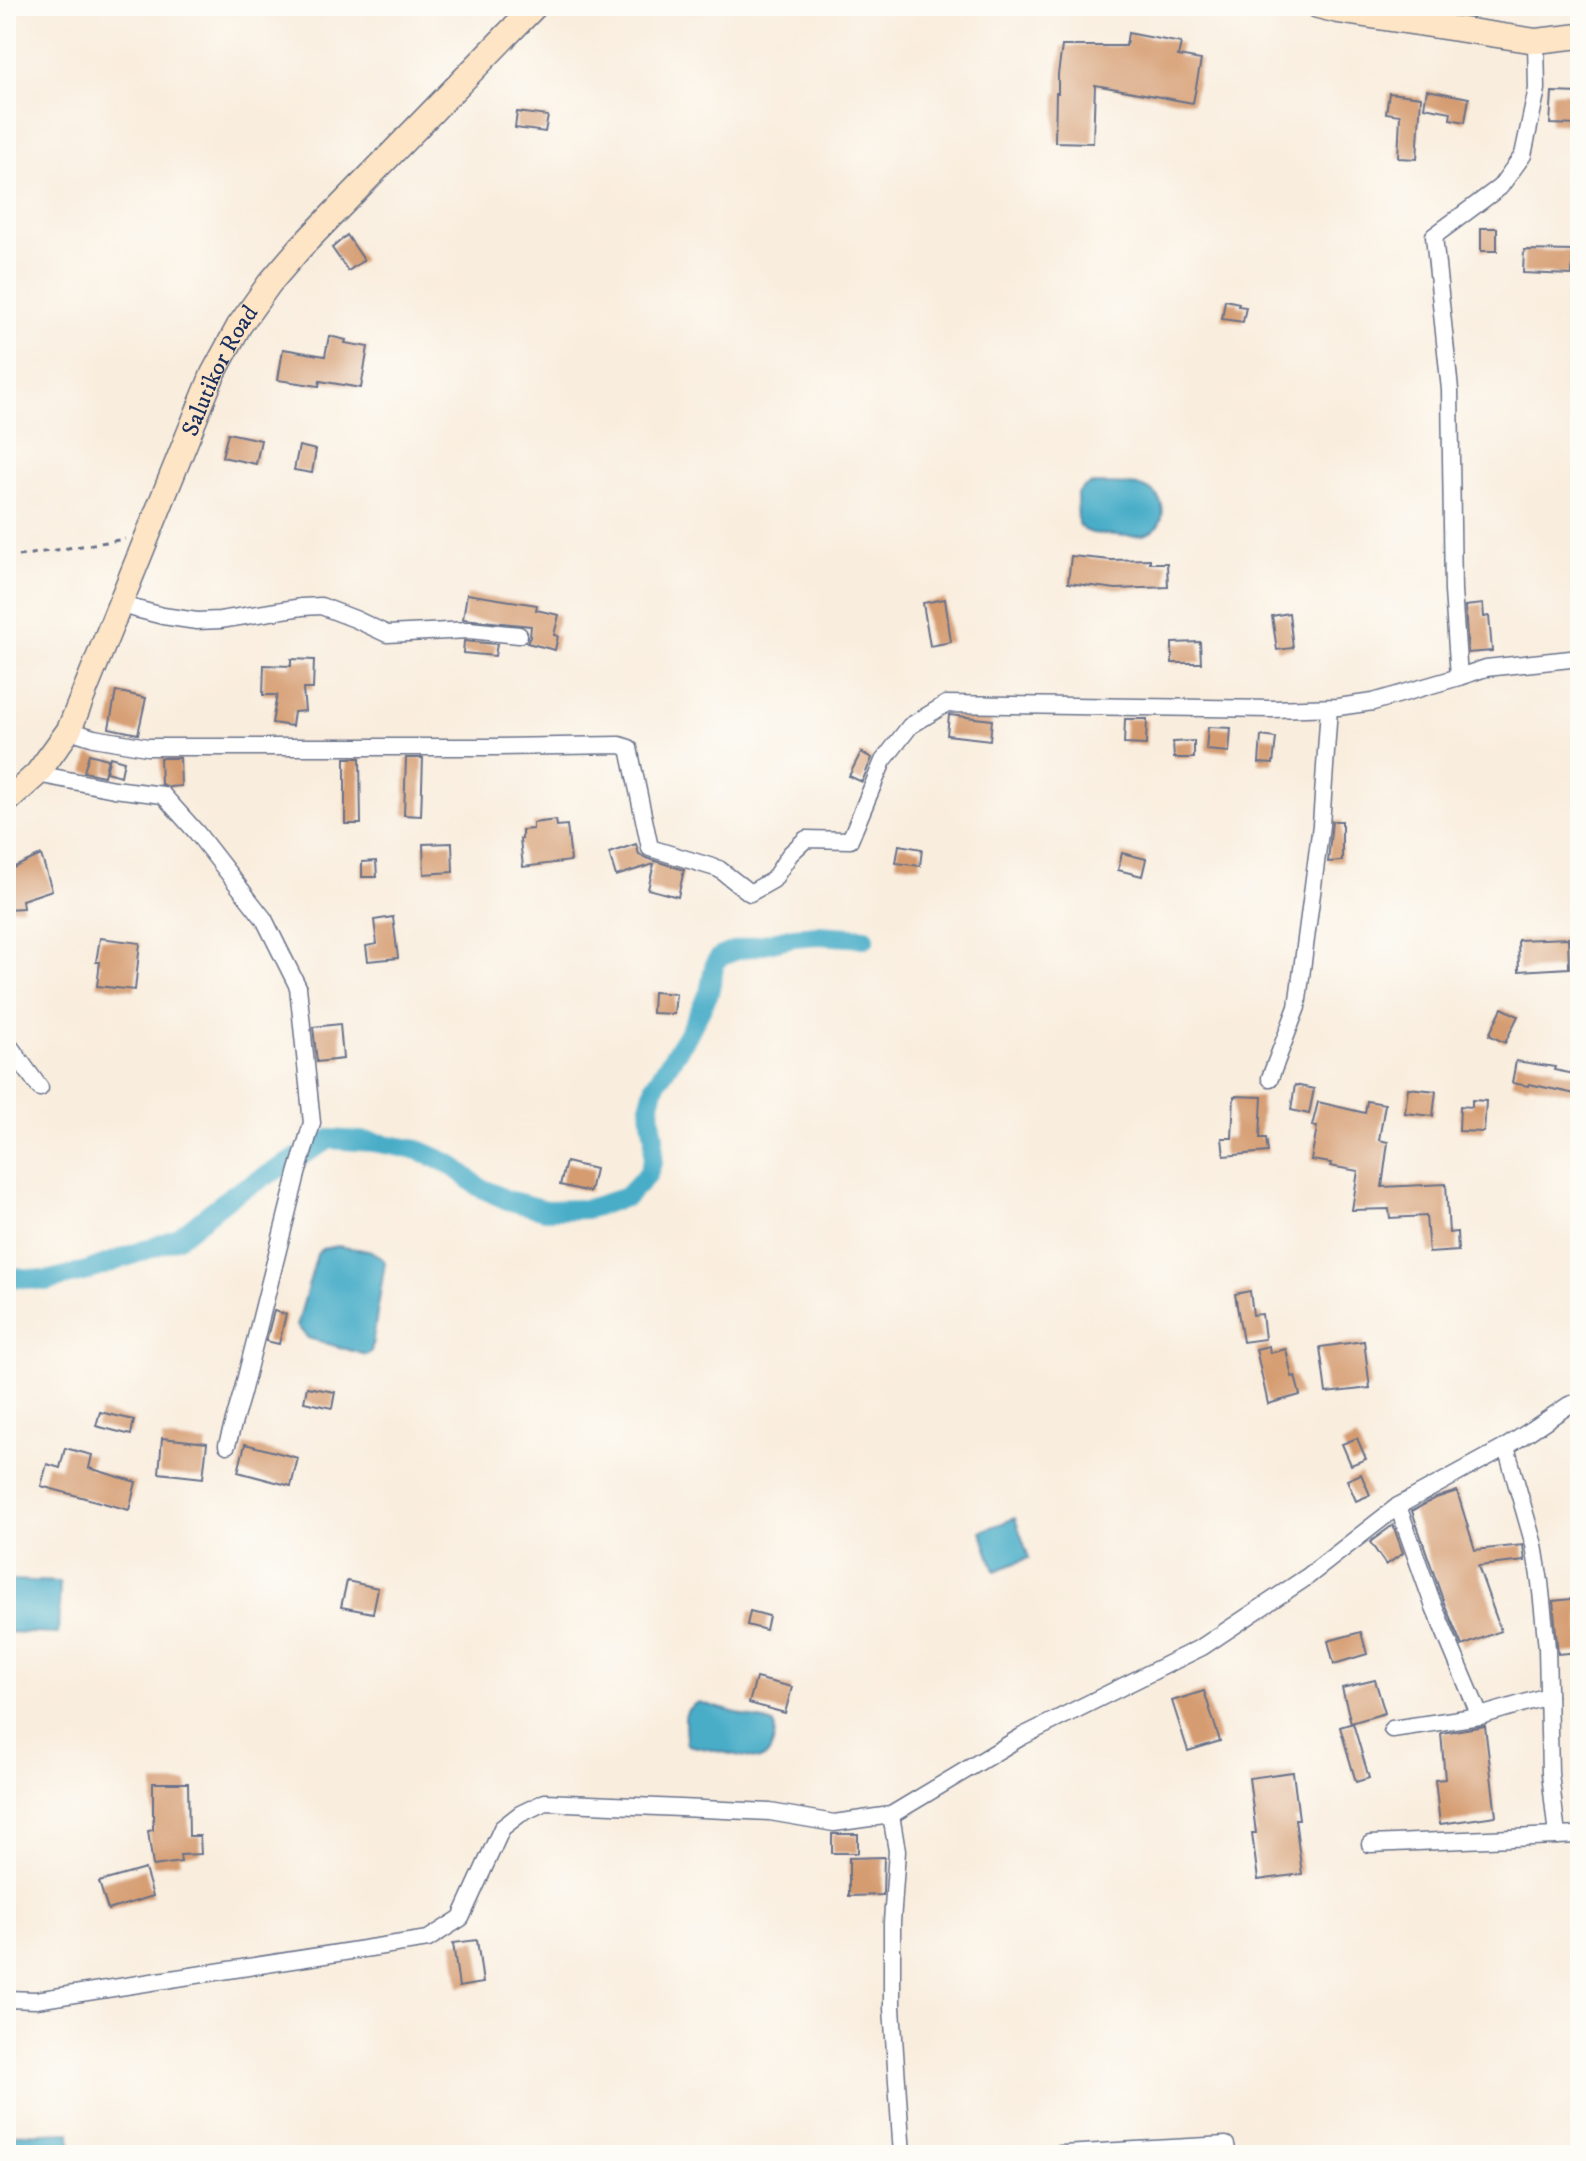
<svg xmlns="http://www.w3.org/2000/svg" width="1586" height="2161" font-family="'IM FELL DW Pica',serif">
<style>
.water{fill:#49adc8;stroke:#326e93;stroke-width:2}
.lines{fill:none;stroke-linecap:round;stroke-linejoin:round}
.canal{stroke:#49adc8;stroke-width:20}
.building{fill:#d59c71}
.street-casing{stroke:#69728a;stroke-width:19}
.secondary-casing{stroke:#69728a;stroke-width:27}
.path{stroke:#69728a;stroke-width:3;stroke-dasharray:6 6;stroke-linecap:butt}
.street{stroke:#fff;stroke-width:16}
.secondary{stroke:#fde5c5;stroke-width:24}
.labels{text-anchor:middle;stroke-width:8;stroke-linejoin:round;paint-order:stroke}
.street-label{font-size:24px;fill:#1b2f5e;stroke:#fdfcf7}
</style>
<rect width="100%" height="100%" fill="#fdfcf7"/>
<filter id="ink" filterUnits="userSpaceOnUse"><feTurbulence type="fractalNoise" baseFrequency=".0125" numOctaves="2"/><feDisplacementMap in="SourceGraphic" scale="16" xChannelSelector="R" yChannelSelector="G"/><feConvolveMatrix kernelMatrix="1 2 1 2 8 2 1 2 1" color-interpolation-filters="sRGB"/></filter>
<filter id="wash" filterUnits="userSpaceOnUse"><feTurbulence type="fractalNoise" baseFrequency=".006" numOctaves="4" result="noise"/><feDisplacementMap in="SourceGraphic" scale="32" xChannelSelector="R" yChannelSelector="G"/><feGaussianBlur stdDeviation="1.8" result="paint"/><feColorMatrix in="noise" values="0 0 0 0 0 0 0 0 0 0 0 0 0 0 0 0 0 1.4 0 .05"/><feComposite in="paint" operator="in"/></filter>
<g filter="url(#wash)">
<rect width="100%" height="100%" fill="#f9eddd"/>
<g class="water">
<path d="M1091 484C1107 485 1126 483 1142 487 1165 492 1171 522 1149 533 1137 539 1107 534 1092 533L1084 530 1078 524 1077 494 1084 487Z"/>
<path d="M337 1246C353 1249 376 1248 385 1262L371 1352 366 1355 308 1338 297 1326 317 1254 322 1249Z"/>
<polygon points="1015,1518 1029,1558 995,1571 981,1531"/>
<polygon points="6,1580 60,1582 58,1634 6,1632"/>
<path d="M699 1702 774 1724C777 1735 772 1756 760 1760L688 1745 686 1742C686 1722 679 1711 699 1702Z"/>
<polygon points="70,2132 71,2155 14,2155 13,2134"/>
</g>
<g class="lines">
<polyline class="canal" points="6,1276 46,1281 87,1271 178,1238 231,1196 330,1139 373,1142 418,1150 450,1164 479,1187 507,1200 546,1210 587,1209 626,1197 648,1174 653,1160 654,1137 651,1120 650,1103 655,1085 688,1034 709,993 715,963 720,957 734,951 794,937 818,935 865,938"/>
</g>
<g id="blocks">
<g class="building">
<polygon points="1128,33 1181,43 1178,56 1201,60 1193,103 1095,85 1093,143 1055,142 1056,93 1058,93 1058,74 1062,46 1126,46"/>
<polygon points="1427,90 1469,98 1465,122 1450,119 1451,112 1424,107"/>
<polygon points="1552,92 1580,93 1580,125 1550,124"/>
<polygon points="1389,93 1421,97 1417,159 1398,158 1400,115 1386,113"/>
<polygon points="517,112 548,116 545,132 515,128"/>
<rect x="1481" y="228" width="16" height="23"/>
<polygon points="347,235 364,260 348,271 332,248"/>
<polygon points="1524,250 1573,251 1572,275 1523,273"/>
<polygon points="1225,300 1239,303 1238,306 1246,307 1243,322 1222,319"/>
<polygon points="329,336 346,340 345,343 368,347 361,388 320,381 319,386 278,380 283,349 325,356"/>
<polygon points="228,433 261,440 256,464 222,457"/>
<polygon points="299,446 316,450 312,473 294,470"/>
<polygon points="1071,556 1111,560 1150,559 1150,563 1167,563 1168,587 1116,589 1068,583"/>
<polygon points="467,594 537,605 536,610 559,615 554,635 558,636 555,650 527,643 530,637 531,626 463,619"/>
<polygon points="945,599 951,642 930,646 923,603"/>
<polygon points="1483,604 1484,617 1489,616 1492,651 1468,653 1465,606"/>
<polygon points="1289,613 1293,648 1277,650 1272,616"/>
<polygon points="464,641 497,644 495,656 463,653"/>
<polygon points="1200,642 1201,663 1172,663 1172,643"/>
<polygon points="291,659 314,660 313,689 303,689 305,711 294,712 292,726 272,723 277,695 263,695 264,665 291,666"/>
<polygon points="116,691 146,698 138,734 109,728"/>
<polygon points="949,715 992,720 990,740 947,735"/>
<polygon points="1125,719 1147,719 1146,745 1124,744"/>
<polygon points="1208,727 1231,728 1229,752 1206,750"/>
<polygon points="1261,736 1276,738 1273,764 1259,763"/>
<polygon points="1194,741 1194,758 1174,758 1173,742"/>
<polygon points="861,752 872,758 862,782 849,776"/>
<polygon points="89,754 108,759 104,776 84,772"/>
<polygon points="110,757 124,761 121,776 106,772"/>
<polygon points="160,758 180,758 181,786 169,787 161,784"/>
<polygon points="345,758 360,758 361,824 345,824"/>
<polygon points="406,758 423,758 421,816 404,815"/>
<polygon points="556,820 557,826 567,825 571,861 523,867 520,839 522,839 522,830 533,829 533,823"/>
<polygon points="1332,821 1342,821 1342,861 1328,862"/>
<polygon points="452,843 453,872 424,874 423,844"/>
<polygon points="636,844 639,854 646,858 684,870 678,897 648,889 654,864 616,876 609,853"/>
<polygon points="899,845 922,849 920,866 896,863"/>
<polygon points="1122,853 1146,859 1142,876 1118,870"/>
<polygon points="41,855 52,890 22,900 23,908 6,909 6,871"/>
<polygon points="376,861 377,877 362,877 362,862"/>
<polygon points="393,917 398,958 368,961 366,946 377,944 374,920"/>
<polygon points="100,938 140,943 135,990 97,986 100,962 96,962"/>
<polygon points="1568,938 1569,968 1519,971 1518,940"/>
<polygon points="653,992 676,994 674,1014 652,1013"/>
<polygon points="1502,1008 1518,1016 1505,1043 1489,1035"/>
<polygon points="340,1024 343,1059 317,1062 313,1027"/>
<polygon points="1516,1061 1555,1067 1554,1070 1580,1075 1580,1095 1529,1084 1528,1086 1512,1083"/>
<polygon points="1295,1085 1314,1089 1309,1114 1291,1110"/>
<polygon points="1408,1088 1436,1091 1433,1116 1405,1113"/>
<polygon points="1234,1096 1262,1097 1260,1138 1266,1138 1268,1152 1224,1156 1222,1138 1232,1138"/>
<polygon points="1472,1100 1486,1101 1484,1132 1459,1131 1460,1106 1472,1107"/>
<polygon points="1367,1101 1385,1104 1379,1140 1388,1142 1382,1187 1446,1184 1449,1233 1457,1232 1458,1251 1429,1253 1426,1216 1390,1218 1389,1209 1352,1210 1358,1171 1330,1166 1331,1163 1311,1160 1317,1127 1312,1126 1318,1102 1365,1113"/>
<polygon points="566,1162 595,1169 590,1192 560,1185"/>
<polygon points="1250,1291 1253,1315 1262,1314 1265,1339 1243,1342 1235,1294"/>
<polygon points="274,1311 286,1314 279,1344 266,1341"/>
<polygon points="1364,1341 1370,1388 1326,1393 1320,1347"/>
<polygon points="1269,1346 1270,1353 1286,1349 1292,1377 1295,1376 1300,1395 1268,1404 1256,1349"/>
<polygon points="307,1387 335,1392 332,1408 304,1402"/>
<polygon points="100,1412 134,1420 131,1435 96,1426"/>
<polygon points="162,1438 207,1443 203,1478 159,1473"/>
<polygon points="1357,1438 1366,1459 1351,1465 1342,1444"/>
<polygon points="245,1444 298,1458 291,1486 238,1472"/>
<polygon points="65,1448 92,1455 89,1468 136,1482 129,1510 41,1486 47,1464 60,1468"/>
<polygon points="1361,1474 1370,1495 1356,1501 1347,1480"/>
<polygon points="1457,1491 1475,1550 1523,1545 1525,1561 1478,1566 1501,1631 1462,1646 1444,1603 1412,1511 1436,1498"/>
<polygon points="1393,1525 1403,1553 1386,1565 1370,1542"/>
<polygon points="347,1581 378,1588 373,1613 341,1607"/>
<polygon points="1580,1598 1580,1652 1558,1654 1553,1601"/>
<polygon points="750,1611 769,1616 766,1630 747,1625"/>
<polygon points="1361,1632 1367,1654 1334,1664 1328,1641"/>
<polygon points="756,1678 792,1687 785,1713 749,1703"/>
<polygon points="1375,1680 1385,1713 1351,1723 1342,1688"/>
<polygon points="1204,1691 1220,1741 1188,1751 1172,1701"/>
<polygon points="1353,1723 1369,1778 1356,1782 1340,1727"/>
<polygon points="1485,1726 1496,1816 1440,1824 1435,1780 1445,1779 1441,1733"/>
<polygon points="1293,1772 1299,1819 1295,1819 1302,1874 1258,1880 1252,1833 1256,1833 1249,1778"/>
<polygon points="153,1783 188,1783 189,1836 200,1836 201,1854 180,1855 181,1862 153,1866 148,1831 153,1830"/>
<rect x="832" y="1834" width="26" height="19"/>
<polygon points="884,1857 883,1895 849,1896 849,1858"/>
<polygon points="145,1869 153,1896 108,1910 99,1882"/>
<polygon points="477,1940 483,1983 459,1987 453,1943"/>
</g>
</g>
</g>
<g filter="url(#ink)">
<use href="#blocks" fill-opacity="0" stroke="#69728a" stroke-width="2"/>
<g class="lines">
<g class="street-casing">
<g id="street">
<polyline points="1536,41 1537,89 1523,155 1500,187 1434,236 1450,390 1453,591 1459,677 1486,668 1580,658"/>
<polyline points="121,605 163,616 197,621 220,620 302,607 321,606 355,619 387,634 469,630 519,635"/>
<polyline points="69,730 94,738 147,747 496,747 620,745 629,748 650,848 719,869 750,893 773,880 790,854 806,839 850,840 883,761 910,726 946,704 1272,709 1338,707 1373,702 1459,677"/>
<polyline points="37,774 114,789 163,795 197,833 264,919 298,987 312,1123 297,1174 242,1393 227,1445"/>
<polyline points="6,1041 40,1088"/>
<polyline points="1270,1078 1297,1007 1321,825 1329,708"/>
<polyline points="1506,1447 1534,1545 1540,1582 1547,1648 1550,1773 1557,1836"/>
<polyline points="1398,1506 1434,1607 1480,1716"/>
<polyline points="1392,1729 1480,1716 1548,1696"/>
<polyline points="891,1815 897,1851 892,1922 892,2008 902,2155"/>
<polyline points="1370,1844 1580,1835"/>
<polyline points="6,1999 36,2000 428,1939 461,1918 502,1828 520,1814 545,1802 770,1812 834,1823 891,1815 1021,1737 1202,1647 1307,1577 1398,1506 1506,1447 1569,1405 1580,1401"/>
<polyline points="1045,2155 1226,2145 1228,2155"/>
</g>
</g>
<g class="secondary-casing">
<g id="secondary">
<polyline points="1318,6 1338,11 1536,41 1580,36"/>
<path id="s1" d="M6 802 37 774 69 730 213 374 239 326 269 284 300 248 535 6"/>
</g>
</g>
<polyline class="path" points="6,558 125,539"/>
<use href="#street" class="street"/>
<use href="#secondary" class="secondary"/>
</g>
</g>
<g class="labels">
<g class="street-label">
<text dy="8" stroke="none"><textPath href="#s1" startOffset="486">Salutikor Road</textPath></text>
</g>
</g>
<rect width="1586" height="2161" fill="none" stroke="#fdfcf7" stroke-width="32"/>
</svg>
